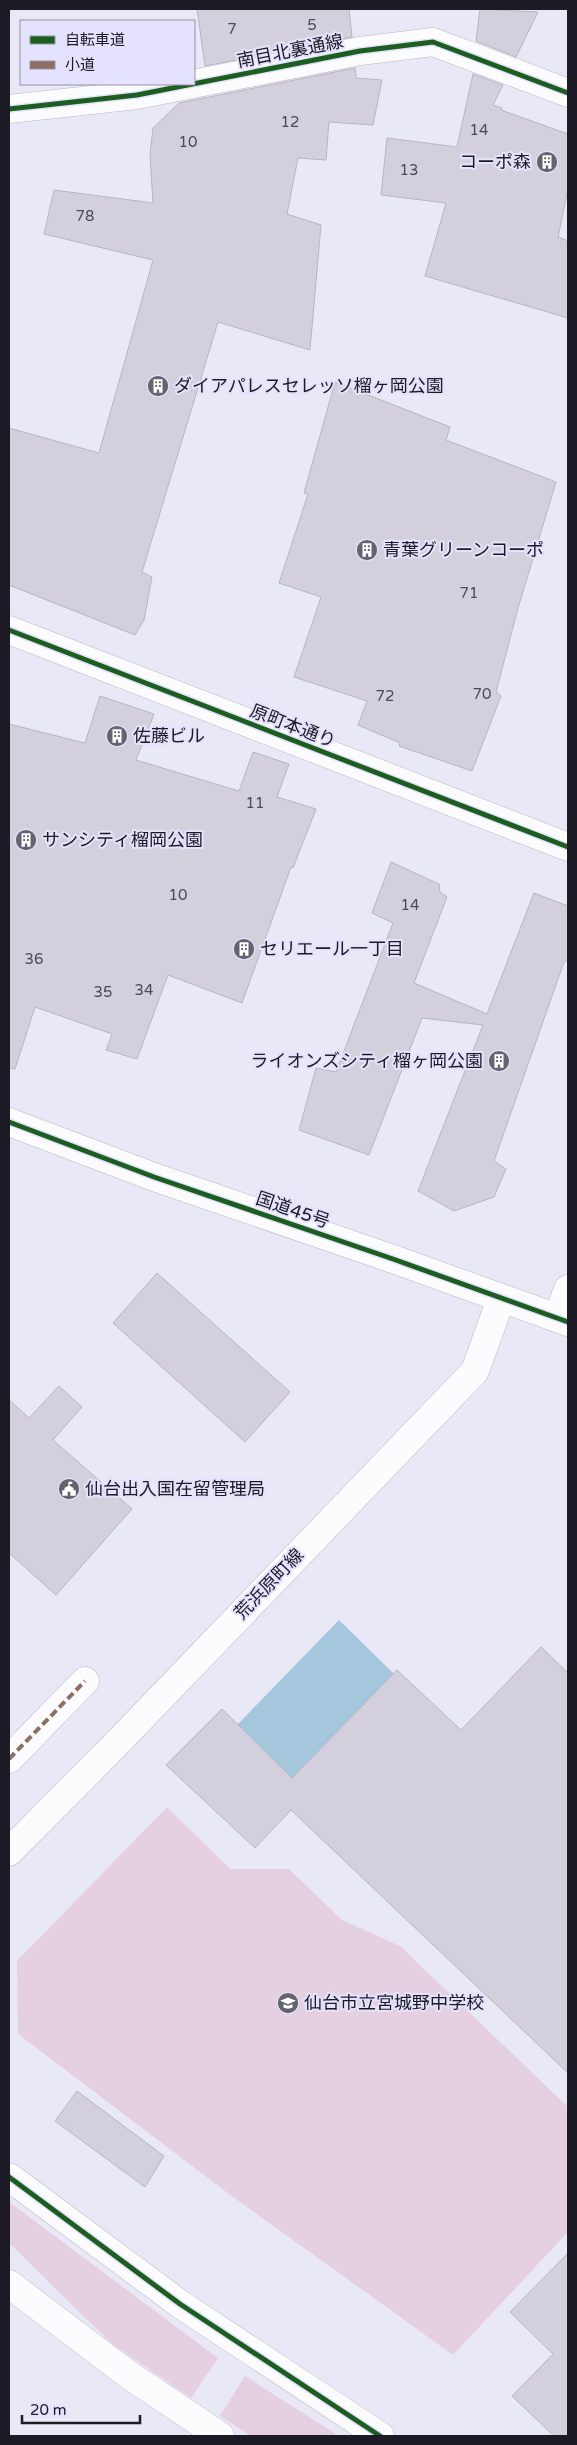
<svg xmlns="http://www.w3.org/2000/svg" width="577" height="2445" font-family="'Varela Round','Noto Sans JP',sans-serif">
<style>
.green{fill:#e5d0e2}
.water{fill:#a4c7de}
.building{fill:#d4cfdd;stroke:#b8b5bf}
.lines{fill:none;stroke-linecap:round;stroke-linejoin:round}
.minor-casing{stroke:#bab9c4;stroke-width:29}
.major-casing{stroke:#bab9c4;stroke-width:29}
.highway-casing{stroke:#bab9c4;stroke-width:29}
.minor{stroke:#fcfcfe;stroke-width:28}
.major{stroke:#fcfcfe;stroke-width:28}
.highway{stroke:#fcfcfe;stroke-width:28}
.quiet{stroke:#8d6e63;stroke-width:4;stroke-dasharray:8 4;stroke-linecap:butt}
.cycleway-casing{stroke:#e4e2fc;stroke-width:8}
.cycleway{stroke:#1b5e20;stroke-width:5}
.labels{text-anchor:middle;stroke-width:4;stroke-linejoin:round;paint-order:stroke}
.number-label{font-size:15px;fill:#4b4954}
.street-label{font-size:18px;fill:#1c1b25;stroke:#e4e2fc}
.poi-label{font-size:18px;fill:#1c1b25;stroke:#e4e2fc;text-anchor:start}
</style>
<rect width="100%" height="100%" fill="#e9e8f6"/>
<g class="green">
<polygon points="167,1807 230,1869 289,1869 342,1920 400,1946 568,2107 568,2232 453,2355 229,2194 18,2034 17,1961"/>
<polygon points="9,2202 218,2358 191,2398 111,2343 9,2243"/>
<polygon points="245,2376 339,2436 251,2436 220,2416"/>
</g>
<polygon class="water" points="339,1620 394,1674 292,1778 237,1725"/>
<g class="building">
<polygon points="197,9 349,9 352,37 205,66"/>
<polygon points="480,9 538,12 516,57 476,41"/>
<polygon points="355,68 356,78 382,80 373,125 329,122 326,160 298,158 287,214 321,225 310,350 218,322 142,572 152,577 144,620 135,635 9,585 9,428 99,453 153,260 44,234 54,190 153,203 150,155 153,128 179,103"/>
<polygon points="473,74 503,85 493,105 502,108 501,110 568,134 568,189 558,237 568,241 568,318 425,276 446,203 381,195 387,138 457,147"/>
<polygon points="335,382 450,427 446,440 556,482 518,608 496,692 501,696 472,771 399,746 400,743 358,725 367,701 294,677 321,597 279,583 308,494 304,493"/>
<polygon points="100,696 154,714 136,760 239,791 253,752 289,764 277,797 316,809 293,868 291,867 242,1003 168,975 137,1059 106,1050 112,1034 35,1007 15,1069 9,1068 9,724 85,743"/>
<polygon points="391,862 439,884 440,892 447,897 414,983 487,1014 534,893 568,906 568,960 564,962 494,1161 506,1169 494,1197 454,1211 418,1191 483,1025 422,1018 369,1155 299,1130 316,1068 336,1072 393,923 372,913"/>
<polygon points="157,1273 290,1392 245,1442 113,1323"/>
<polygon points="59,1386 82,1407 53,1440 132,1509 56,1595 9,1553 9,1400 29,1418"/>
<polygon points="541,1647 568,1673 568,2073 291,1810 255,1848 166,1765 222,1709 292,1778 397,1670 461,1730"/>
<polygon points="77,2091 164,2156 145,2187 55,2121"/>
<polygon points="568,2253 568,2436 554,2436 512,2396 553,2354 510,2312"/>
</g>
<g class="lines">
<g class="minor-casing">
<g id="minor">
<polyline points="9,109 137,95 360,51 433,42 568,93"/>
<polyline points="9,630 568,847"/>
<polyline points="557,1318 568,1289"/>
<polyline points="9,1759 85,1681"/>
<polyline points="9,2177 180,2304 380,2436"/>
<polyline points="9,2284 129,2375 220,2436"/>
</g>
</g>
<g class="major-casing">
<polyline id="major" points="9,1852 122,1738 475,1371 501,1299"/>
</g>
<g class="highway-casing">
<polyline id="highway" points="9,1122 154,1177 393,1259 568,1322"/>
</g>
<use href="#minor" class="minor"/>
<use href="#major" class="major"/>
<use href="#highway" class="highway"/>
<polyline class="quiet" points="9,1759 85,1681"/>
<g class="cycleway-casing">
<g id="cycleway">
<polyline points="9,109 137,95 360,51 433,42 568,93"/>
<polyline points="9,630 568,847"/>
<polyline points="9,1122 154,1177 393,1259 568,1322"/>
<polyline points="9,2177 180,2304 380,2436"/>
</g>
</g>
<use href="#cycleway" class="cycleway"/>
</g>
<defs>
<g id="building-disc" transform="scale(1.125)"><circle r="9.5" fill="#64636e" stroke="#e4e2fc"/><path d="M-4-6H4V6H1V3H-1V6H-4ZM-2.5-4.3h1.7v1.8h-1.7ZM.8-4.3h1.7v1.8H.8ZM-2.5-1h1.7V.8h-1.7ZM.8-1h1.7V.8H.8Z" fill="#fff"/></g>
<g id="civic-disc" transform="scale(1.125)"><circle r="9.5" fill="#64636e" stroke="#e4e2fc"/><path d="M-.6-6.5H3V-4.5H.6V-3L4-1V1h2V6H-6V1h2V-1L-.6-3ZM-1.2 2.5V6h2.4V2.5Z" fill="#fff"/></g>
<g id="school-disc" transform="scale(1.125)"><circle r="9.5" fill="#64636e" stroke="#e4e2fc"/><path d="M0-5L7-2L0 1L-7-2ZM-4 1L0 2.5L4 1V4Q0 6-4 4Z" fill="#fff"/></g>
</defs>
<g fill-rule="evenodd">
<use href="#building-disc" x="547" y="162"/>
<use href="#building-disc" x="158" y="386"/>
<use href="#building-disc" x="367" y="550"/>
<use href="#building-disc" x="117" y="736"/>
<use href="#building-disc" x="26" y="840"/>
<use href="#building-disc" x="244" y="949"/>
<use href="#building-disc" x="499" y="1061"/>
<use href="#civic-disc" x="69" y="1489"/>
<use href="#school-disc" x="288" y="2003"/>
</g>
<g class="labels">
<g class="number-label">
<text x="312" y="30">5</text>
<text x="232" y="34">7</text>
<text x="290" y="127">12</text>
<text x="479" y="135">14</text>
<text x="188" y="147">10</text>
<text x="409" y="175">13</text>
<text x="85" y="221">78</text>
<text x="469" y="598">71</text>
<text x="482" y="699">70</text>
<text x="385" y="701">72</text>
<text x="255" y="808">11</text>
<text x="178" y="900">10</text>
<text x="410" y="910">14</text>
<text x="34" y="964">36</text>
<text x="144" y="995">34</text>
<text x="103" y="997">35</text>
</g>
<g class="street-label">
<text transform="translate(290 51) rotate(-11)" y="6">南目北裏通線</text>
<text transform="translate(293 726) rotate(21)" y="6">原町本通り</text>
<text transform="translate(293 1210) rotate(19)" y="6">国道45号</text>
<text transform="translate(269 1584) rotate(-46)" y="6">荒浜原町線</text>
</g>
<g class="poi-label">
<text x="531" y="168" text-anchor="end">コーポ森</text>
<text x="174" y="392">ダイアパレスセレッソ榴ヶ岡公園</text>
<text x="383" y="556">青葉グリーンコーポ</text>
<text x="133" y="742">佐藤ビル</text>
<text x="42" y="846">サンシティ榴岡公園</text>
<text x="260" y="955">セリエール一丁目</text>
<text x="483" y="1067" text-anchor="end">ライオンズシティ榴ヶ岡公園</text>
<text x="85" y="1495">仙台出入国在留管理局</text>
<text x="304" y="2009">仙台市立宮城野中学校</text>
</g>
</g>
<rect width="577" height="2445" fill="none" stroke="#1c1b25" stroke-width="20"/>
<rect x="20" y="20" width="175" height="65" fill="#e4e2fc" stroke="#9492a6"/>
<rect x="30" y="36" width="25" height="8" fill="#1b5e20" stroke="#9492a6"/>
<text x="65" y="45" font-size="15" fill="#1c1b25">自転車道</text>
<rect x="30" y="61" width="25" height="8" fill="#8d6e63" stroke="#9492a6"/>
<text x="65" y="70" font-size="15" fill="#1c1b25">小道</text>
<path d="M22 2415v8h118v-8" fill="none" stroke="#1c1b25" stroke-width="2.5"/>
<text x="30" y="2415" font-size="15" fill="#1c1b25" stroke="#e4e2fc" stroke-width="4" paint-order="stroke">20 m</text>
</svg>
